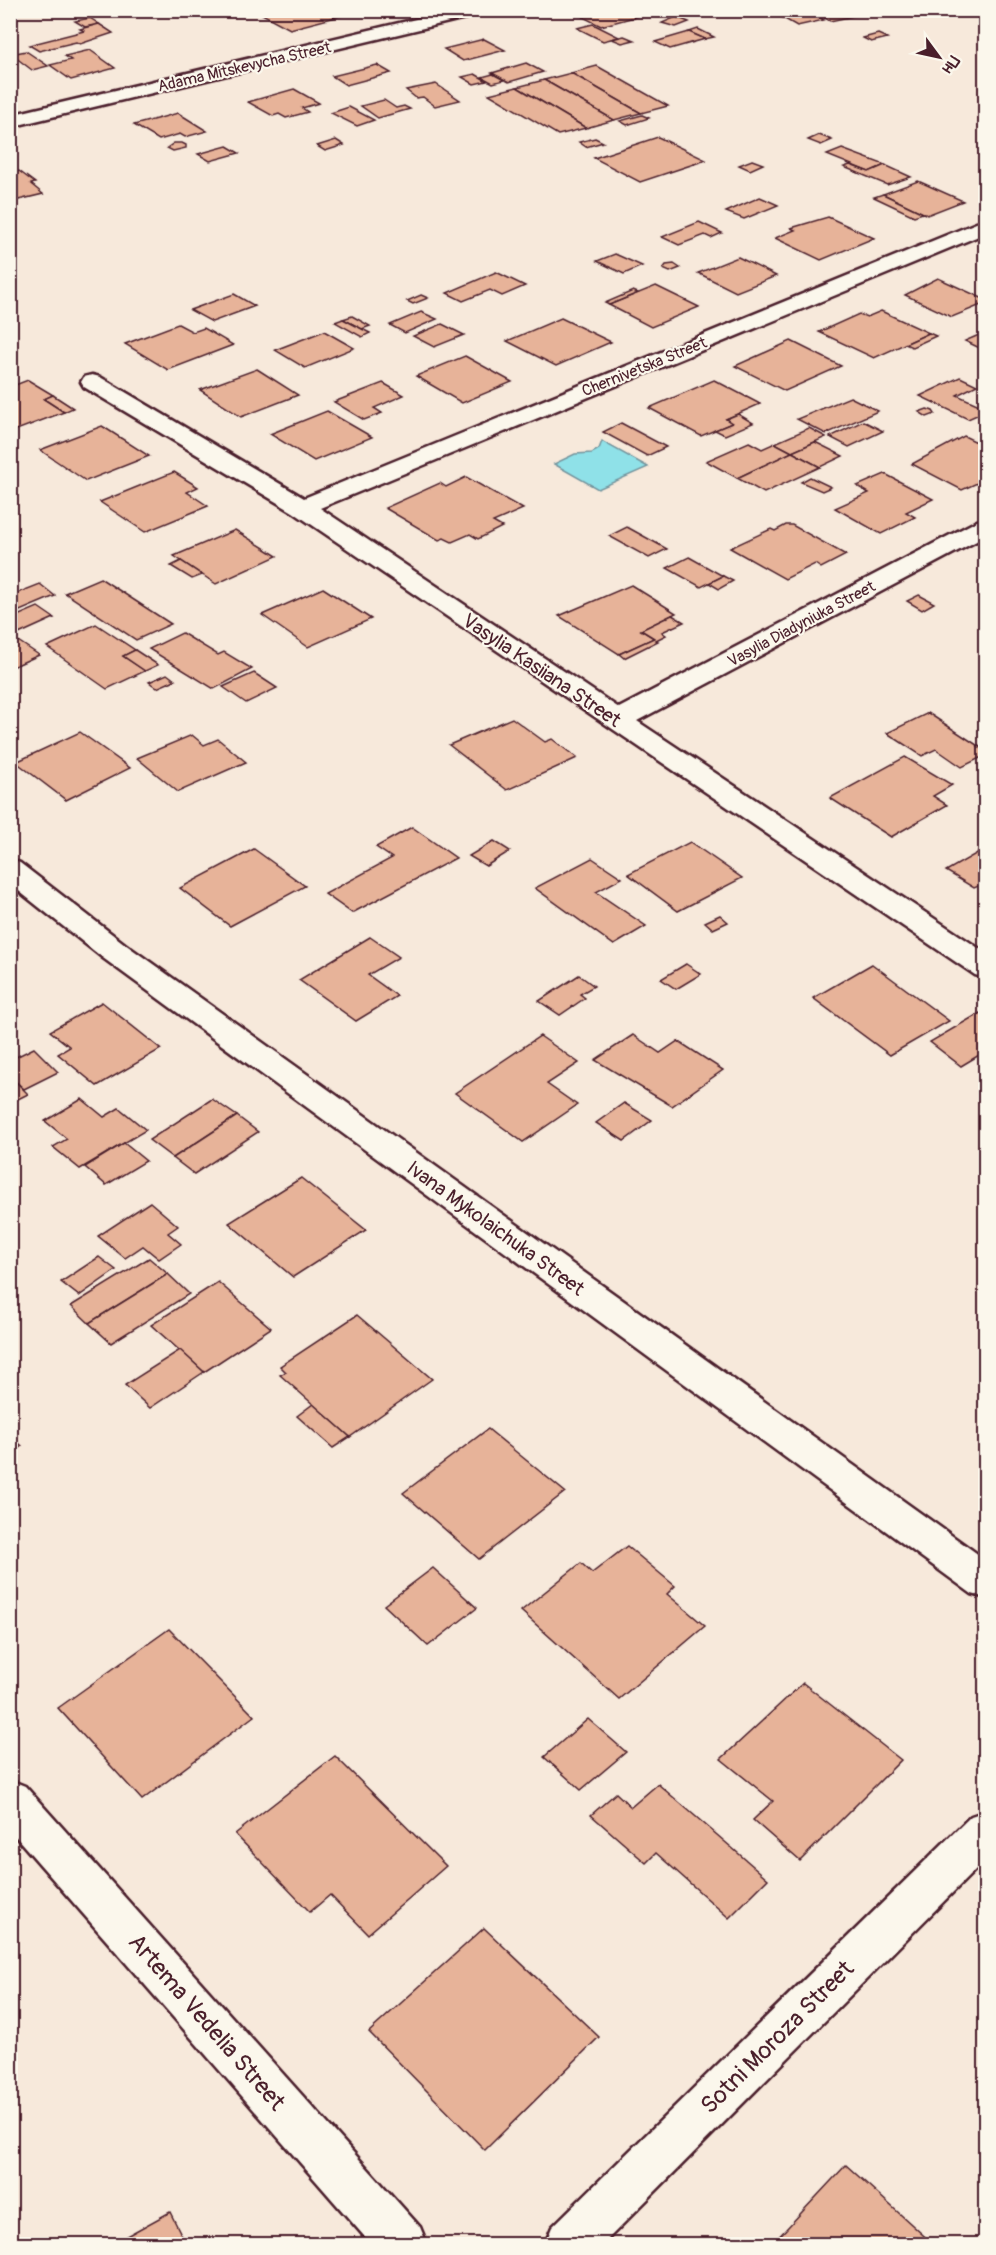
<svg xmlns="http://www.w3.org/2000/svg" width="996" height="2255" font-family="Pangolin,sans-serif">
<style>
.water{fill:#8fe1e8;stroke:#73939c;stroke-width:1.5}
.building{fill:#e7b399;stroke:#4a1f2b;stroke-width:1.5}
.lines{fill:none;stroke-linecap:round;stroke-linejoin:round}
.street-casing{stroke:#4a1f2b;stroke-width:5}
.secondary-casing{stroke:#4a1f2b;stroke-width:5}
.street{fill:#fbf7ec;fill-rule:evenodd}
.secondary{fill:#fbf7ec;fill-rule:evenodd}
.labels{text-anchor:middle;stroke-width:4.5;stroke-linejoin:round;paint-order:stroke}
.far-street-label{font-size:16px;fill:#4a1f2b;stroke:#fbf7ec}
.street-label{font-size:20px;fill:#4a1f2b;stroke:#fbf7ec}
.near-street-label{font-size:24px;fill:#4a1f2b;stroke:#fbf7ec}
</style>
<rect width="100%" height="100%" fill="#f7e9db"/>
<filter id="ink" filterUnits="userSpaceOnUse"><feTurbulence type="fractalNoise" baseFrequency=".0167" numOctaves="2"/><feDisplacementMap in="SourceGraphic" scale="12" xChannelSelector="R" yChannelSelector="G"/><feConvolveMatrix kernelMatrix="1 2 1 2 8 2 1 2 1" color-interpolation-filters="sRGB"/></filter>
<g filter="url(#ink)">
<polygon class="water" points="602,441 603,442 648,467 598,489 554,464 575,454 592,453 599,449"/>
<g class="building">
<polygon points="275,10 336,10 344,15 290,29 262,14"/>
<polygon points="598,10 633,10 642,15 601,26 579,15"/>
<polygon points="826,10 878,10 878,11 830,21 816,13"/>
<polygon points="811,12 824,20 797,26 783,18"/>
<polygon points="676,17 689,22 676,27 662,23"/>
<polygon points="90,18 99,24 85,27 75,21"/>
<polygon points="99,24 113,33 80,44 76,42 39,51 29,45 84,31 80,29"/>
<polygon points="593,24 619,37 603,41 577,28"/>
<polygon points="698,29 714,37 705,39 689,32"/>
<polygon points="689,32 705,39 670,49 655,42"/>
<polygon points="878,34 887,38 871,42 863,38"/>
<polygon points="624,36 634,40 622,43 612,39"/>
<polygon points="484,39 505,50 463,61 444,49"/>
<polygon points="90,50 115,68 71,80 50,65 71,60 65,56"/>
<polygon points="26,51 48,66 32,70 11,54"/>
<polygon points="526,63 543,72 509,82 492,73"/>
<polygon points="377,65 391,73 346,85 332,76"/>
<polygon points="597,66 668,106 641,113 571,73"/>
<polygon points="571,73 641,113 614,120 544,80"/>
<polygon points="475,74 487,81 474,84 462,77"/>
<polygon points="493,74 504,80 493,83 482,77"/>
<polygon points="544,80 614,120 586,128 517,87"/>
<polygon points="436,84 460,100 435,106 423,97 416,98 406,90"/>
<polygon points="517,87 586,128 558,135 489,94"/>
<polygon points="294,89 319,103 302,108 308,112 286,118 279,114 273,116 248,102"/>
<polygon points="384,100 396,108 404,106 410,109 378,118 361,106"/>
<polygon points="349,107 374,120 357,126 331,113"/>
<polygon points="178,113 207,131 185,137 180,134 159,140 134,125"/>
<polygon points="642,115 649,118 627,125 620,121"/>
<polygon points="819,135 832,140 821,145 808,140"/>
<polygon points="658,137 706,160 640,182 594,158"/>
<polygon points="595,138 603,142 586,147 579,142"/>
<polygon points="336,140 344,145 325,151 317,146"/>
<polygon points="174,143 182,143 186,145 186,148 173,151 167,148"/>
<polygon points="227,146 239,153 210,161 198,154"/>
<polygon points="842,149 885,165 869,172 827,155"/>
<polygon points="752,160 763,164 750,170 739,165"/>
<polygon points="850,165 869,172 885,165 911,177 887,185 844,167"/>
<polygon points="19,171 35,183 31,184 43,194 10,202 10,173"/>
<polygon points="918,181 963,201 927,215 883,194"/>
<polygon points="883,194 923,213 914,216 874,197"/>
<polygon points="760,197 778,205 744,219 726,212"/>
<polygon points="828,217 874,238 821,260 775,238 795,230 791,228"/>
<polygon points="699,222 722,233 711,238 705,235 679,245 662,237"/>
<polygon points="615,254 642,266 624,274 597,261"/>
<polygon points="738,257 776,276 736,292 698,273"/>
<polygon points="674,264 680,268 670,272 663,269 666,265"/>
<polygon points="496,272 525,286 502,296 490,290 463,301 447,293"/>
<polygon points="938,278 986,300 986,303 952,317 905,295"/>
<polygon points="656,286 699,307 651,327 609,305"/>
<polygon points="633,291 638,293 609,305 605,303"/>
<polygon points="234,294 255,306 212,322 190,310"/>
<polygon points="421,295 428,298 413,304 407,301"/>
<polygon points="881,311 929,333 874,358 819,332 859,314 867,317"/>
<polygon points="421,312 437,319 405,333 390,325"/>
<polygon points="352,316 370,326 362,329 343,319"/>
<polygon points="561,318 611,342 556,366 507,341"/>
<polygon points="343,319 362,329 370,333 362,337 335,322"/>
<polygon points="178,324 193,332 204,328 233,345 168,370 125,344"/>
<polygon points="442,324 464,335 434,347 413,336"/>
<polygon points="324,331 354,348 305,368 275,350"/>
<polygon points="986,332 986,351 965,341"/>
<polygon points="929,333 936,336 912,347 905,344"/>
<polygon points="791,341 841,366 785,391 735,366"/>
<polygon points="465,356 512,382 462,403 416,376"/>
<polygon points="257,369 298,395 241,417 200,390"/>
<polygon points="960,377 977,385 957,395 986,408 986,411 968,419 920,396"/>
<polygon points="28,380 53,395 44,399 64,412 14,431 10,429 10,387"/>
<polygon points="714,380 760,404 726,419 732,423 701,436 649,408"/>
<polygon points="383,383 404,395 374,408 382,413 364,420 334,402"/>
<polygon points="53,395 73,408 64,412 44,399"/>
<polygon points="850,397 878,411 826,434 797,419"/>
<polygon points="927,409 933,411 935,414 927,417 919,412"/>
<polygon points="327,411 372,437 314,461 270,434"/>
<polygon points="738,414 753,423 725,435 715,430 732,423 726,419"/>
<polygon points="863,421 883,431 849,447 830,437"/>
<polygon points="621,423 666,447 647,456 603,432"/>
<polygon points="102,426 149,456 86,481 40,450"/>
<polygon points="809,428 826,437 792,452 775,443"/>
<polygon points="964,436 985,446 980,449 986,452 986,479 962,490 912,464"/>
<polygon points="749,442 762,449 775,443 792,452 737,478 706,461"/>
<polygon points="815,442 843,456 820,467 792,452"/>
<polygon points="792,452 820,467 764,493 737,478"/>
<polygon points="174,472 198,487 187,492 208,506 145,532 100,502"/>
<polygon points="885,474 933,499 906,512 915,517 881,534 835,508 869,493 857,486"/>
<polygon points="466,477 523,509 493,522 502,527 478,539 470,534 452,542 444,538 439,540 385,508 440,483 446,487"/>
<polygon points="810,477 831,487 822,491 801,482"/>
<polygon points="786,525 792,525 846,555 821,568 815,564 785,579 730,548 771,529 775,531"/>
<polygon points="627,527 667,549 649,558 609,536"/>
<polygon points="235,530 277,556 216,584 174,556"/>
<polygon points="689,557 723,576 701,587 667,568"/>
<polygon points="181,561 202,575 192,579 171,566"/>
<polygon points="723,576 733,581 719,589 709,583"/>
<polygon points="100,578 171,624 136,640 65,593"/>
<polygon points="40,584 55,596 15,613 10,610 10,596"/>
<polygon points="631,585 676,613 641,630 654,638 619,654 559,616"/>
<polygon points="323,588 371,619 308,647 262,615"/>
<polygon points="919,595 934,603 922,610 907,601"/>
<polygon points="38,607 54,618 12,637 10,635 10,619"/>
<polygon points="672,615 684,622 662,632 666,635 656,640 658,641 624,658 619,654 654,638 641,630"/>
<polygon points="96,624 135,650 123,656 145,671 107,689 47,647"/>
<polygon points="182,633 218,655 224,652 252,669 214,689 149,649"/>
<polygon points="10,635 12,637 39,655 10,668"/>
<polygon points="135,650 158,665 145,671 123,656"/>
<polygon points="254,673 277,688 246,703 223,687"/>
<polygon points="167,674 175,680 157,688 149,682"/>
<polygon points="928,713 986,751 986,755 962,767 936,749 922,756 887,733"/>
<polygon points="512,718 545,742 552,739 577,758 507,790 449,745"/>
<polygon points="80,732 130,768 66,800 16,762"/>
<polygon points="192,735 204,745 218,739 246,762 178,792 137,758"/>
<polygon points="905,757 952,785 933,796 947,805 891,837 830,798"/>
<polygon points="412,827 456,858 352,913 325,894 392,858 376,847"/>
<polygon points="494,841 510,851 486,866 469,856"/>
<polygon points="690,842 742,878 678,911 628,874"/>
<polygon points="986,848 986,888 981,885 974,888 946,871"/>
<polygon points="254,849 305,886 230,926 180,888"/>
<polygon points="592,858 622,878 596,892 646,926 614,945 535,888"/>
<polygon points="720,915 728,922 713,929 705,922"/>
<polygon points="370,937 399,957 368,975 397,996 356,1021 299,980"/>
<polygon points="686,964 701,974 676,989 661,979"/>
<polygon points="872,964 949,1021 890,1055 813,998"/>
<polygon points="579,975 594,986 580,994 585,998 560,1015 539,1001"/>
<polygon points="102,1002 161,1049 97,1086 58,1054 70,1047 50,1031"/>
<polygon points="980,1013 986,1017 986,1051 961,1066 930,1042"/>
<polygon points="633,1035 660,1053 678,1041 723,1070 672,1106 595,1060"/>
<polygon points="540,1036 579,1063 547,1084 577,1105 523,1142 455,1093"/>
<polygon points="34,1048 58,1072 24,1089 10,1076 10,1060"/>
<polygon points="10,1076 28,1094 10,1103"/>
<polygon points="82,1099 104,1117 119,1108 146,1130 80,1169 53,1147 67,1139 45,1121"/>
<polygon points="212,1099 237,1116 173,1158 149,1140"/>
<polygon points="624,1103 652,1120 624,1141 596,1123"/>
<polygon points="237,1116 258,1132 194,1174 173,1158"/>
<polygon points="124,1143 146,1161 106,1185 85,1167"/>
<polygon points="301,1178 366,1230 293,1277 229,1223"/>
<polygon points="150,1202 178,1226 168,1233 181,1244 159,1259 143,1246 125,1258 98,1236"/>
<polygon points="99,1257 116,1270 79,1296 61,1282"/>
<polygon points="149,1258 168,1274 89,1323 71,1306"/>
<polygon points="168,1274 189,1294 111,1343 89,1323"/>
<polygon points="218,1282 271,1328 204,1372 151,1325"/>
<polygon points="357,1315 432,1379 350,1437 280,1375 286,1372 280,1366"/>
<polygon points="180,1350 204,1372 150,1408 125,1385"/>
<polygon points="313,1404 350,1437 333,1448 297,1416"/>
<polygon points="488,1429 565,1492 479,1559 403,1493"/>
<polygon points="10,1435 22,1446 10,1454"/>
<polygon points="627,1546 675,1586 667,1594 705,1626 619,1699 521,1611 581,1563 592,1573"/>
<polygon points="433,1568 477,1608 428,1646 384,1605"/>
<polygon points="169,1629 254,1716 142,1800 58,1708"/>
<polygon points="803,1683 901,1760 800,1861 753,1820 773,1801 721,1759"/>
<polygon points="588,1719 626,1752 581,1790 544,1757"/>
<polygon points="335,1756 446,1866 368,1934 330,1895 310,1912 235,1834"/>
<polygon points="658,1784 768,1879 729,1918 656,1853 646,1863 591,1815 616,1793 631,1807"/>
<polygon points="484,1928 599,2037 485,2150 369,2032"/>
<polygon points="846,2165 933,2244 772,2244"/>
<polygon points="170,2212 186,2244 112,2244"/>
</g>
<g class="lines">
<g class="street-casing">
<g id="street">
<polygon points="986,219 986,233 320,508 619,708 977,521 986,519 986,536 637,721 986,953 986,978 975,975 293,512 84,387 81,382 84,377 92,375 100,377 304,498"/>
<polygon points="10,1780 25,1786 420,2227 427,2244 371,2244 10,1830"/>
<polygon points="986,1811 986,1859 603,2244 545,2244 552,2227 971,1816"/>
</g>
</g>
<g class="secondary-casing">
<g id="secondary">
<polygon points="454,10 486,10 478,15 10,127 10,115"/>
<polygon points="10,860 20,863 125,944 986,1560 986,1598 972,1594 103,958 10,884"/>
</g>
</g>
<use href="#street" class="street"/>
<use href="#secondary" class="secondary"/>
</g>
</g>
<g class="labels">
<g class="far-street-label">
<text transform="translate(244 66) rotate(-13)" y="6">Adama Mitskevycha Street</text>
<text transform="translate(644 366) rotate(-22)" y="6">Chernivetska Street</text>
<text transform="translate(801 623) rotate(-28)" y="6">Vasylia Diadyniuka Street</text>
</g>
<g class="street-label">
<text transform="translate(542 670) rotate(34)" y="7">Vasylia Kasiiana Street</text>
<text transform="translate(496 1228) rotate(36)" y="7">Ivana Mykolaichuka Street</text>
</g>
<g class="near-street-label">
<text transform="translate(207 2022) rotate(49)" y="8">Artema Vedelia Street</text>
<text transform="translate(777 2037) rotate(-45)" y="8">Sotni Moroza Street</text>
</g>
</g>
<rect width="996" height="2255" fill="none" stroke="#fbf7ec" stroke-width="36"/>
<rect x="18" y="18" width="960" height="2219" fill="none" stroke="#4a1f2b" stroke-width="2" filter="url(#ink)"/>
<g transform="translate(939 57) rotate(123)" stroke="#fbf7ec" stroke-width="4.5" paint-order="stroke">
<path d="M0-4.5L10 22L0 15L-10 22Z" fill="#4a1f2b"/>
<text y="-9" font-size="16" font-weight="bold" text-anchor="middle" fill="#4a1f2b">Пн</text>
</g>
</svg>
